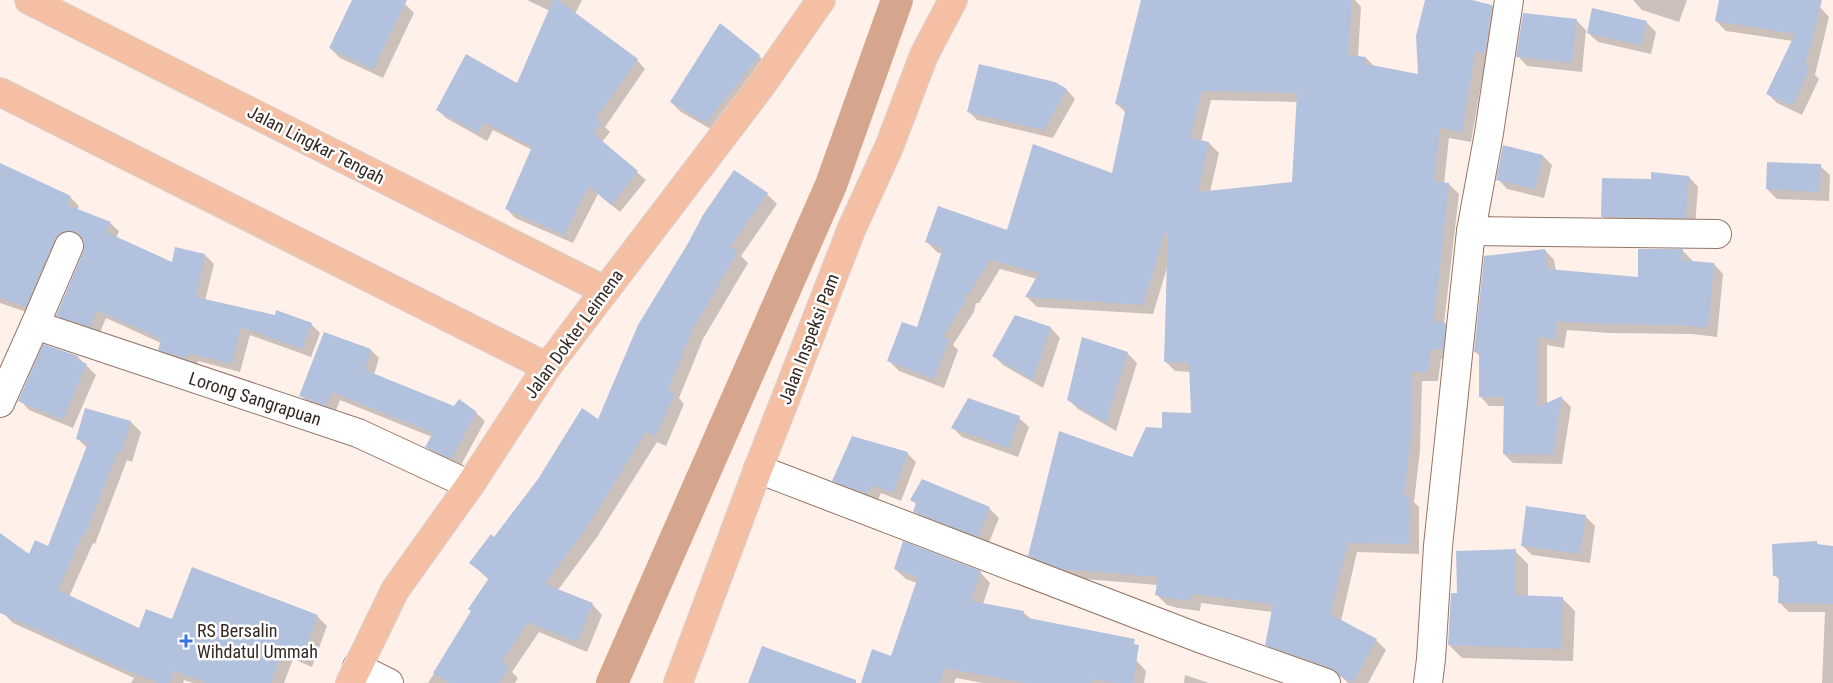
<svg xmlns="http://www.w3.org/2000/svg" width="1833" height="683" font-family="'Roboto Condensed',sans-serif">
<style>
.shadow{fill:#0003;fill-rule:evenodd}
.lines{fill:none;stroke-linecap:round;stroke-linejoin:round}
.canal{stroke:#d6a58d;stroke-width:32}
.building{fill:#b2c2de;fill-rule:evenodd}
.minor-casing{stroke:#937566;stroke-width:30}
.major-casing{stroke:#d7d4d3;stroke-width:30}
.minor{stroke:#fff;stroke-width:28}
.major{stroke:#f5bfa3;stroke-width:28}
.poi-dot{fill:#3972e1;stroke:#fff;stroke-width:2}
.labels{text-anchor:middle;stroke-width:5;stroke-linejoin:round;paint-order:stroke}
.street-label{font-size:18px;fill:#362923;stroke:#fff}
.poi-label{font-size:18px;fill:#362923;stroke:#fff;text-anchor:start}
</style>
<rect width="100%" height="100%" fill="#fff1ea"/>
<g class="shadow">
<polygon points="353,0 397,0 405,4 414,13 383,78 340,58 330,48"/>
<polygon points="527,0 582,0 575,14 637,60 645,69 605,127 610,132 602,142 646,180 620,212 598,194 573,243 515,218 507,209 532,150 493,130 487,141 446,118 437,109 518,84 550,11"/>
<path d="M1142 0H1355L1361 7 1358 57 1366 58 1375 67 1419 75 1427 0H1467L1492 6 1502 16 1495 63 1485 62 1471 142 1449 138 1444 184H1449L1459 194 1444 324 1455 335 1452 359H1441L1438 381H1422L1420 450 1414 502 1419 507V554L1357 552 1341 621 1376 640 1386 650 1368 683H1348L1343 678 1276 654 1266 644 1273 612 1201 603 1200 611 1178 608 1167 605 1157 595 1158 585 1072 578 1040 566 1030 556 1163 430 1192 414 1191 372 1175 371 1165 361 1167 268 1153 314 1037 307 1027 297 1037 279 1000 269 979 303H976L974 312 953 345 958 350 944 388 899 371 889 361 917 329 942 254 937 252 927 242 1008 231 1113 174 1126 113 1116 103ZM1211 100 1298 102 1294 183 1210 192 1219 153 1209 143 1201 142Z"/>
<polygon points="1633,0 1687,0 1679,22 1642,10"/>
<polygon points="1720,0 1775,0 1820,7 1829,17 1815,75 1819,79 1802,115 1777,103 1768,94 1793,41 1726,31 1716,21"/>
<polygon points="1576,20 1586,30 1582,72 1527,66 1518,56"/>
<polygon points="1646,22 1656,32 1651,54 1598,42 1588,33"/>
<polygon points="759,56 768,66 716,132 681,112 671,102"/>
<polygon points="1054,83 1067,90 1075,99 1053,138 977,120 969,112"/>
<polygon points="1543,156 1552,165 1544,198 1507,189 1498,179"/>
<polygon points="1820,166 1830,175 1829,201 1777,199 1767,189"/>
<polygon points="1689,177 1698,187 1695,227 1612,226 1603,216 1652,180"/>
<polygon points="0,189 70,197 79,206 77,210 110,223 119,231 116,238 172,264 176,248 205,255 214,264 205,301 311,324 320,333 311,357 250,335 240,372 198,361 196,367 168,358 159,349 161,343 106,318 99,335 66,324 58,315 85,252 84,240 76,239 35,315 0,303"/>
<polygon points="767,194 777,204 741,256 748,263 703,339 679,398 684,404 666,446 657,442 597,537 558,590 592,604 602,615 587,652 539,632 512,672 518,678 515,683 428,683 472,612 489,580 471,563 495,539 599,420"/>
<polygon points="1545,250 1554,260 1556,271 1639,279 1682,250 1692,260 1692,262 1714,264 1723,274 1717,337 1692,334 1610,333 1567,330 1564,348 1547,345 1547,404 1562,398 1571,407 1562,464 1513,463 1504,454 1505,406 1489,406 1480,396 1480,356 1475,352"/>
<polygon points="1016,317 1051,328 1060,338 1043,388 1003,365 994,356"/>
<polygon points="44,346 78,357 96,375 73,428 29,410 20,400"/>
<polygon points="371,350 379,358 374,375 454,407 476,413 485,421 460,467 435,455 427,447 432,437 340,400 335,413 309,403 300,395"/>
<polygon points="1127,353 1137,363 1116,431 1078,409 1068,399"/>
<polygon points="86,410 131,422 141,432 132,462 127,460 95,544 93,543 69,597 140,630 173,621 317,616 327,626 312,667 293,659 284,683 193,683 184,680 183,683 131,683 134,678 13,623 3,613 0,606 0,534 29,556 49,547 87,448 78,439"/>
<polygon points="1019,418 1029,427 1018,457 962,437 953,428"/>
<polygon points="907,453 916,462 901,501 881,493 877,502 842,489 834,480"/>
<polygon points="912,500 989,508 999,518 988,545 924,521 915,511 917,505"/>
<polygon points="1585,516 1595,526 1590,563 1532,555 1522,545"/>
<polygon points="1816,542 1820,546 1833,547 1833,683 1822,683 1825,612 1789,612 1780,603 1780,581 1775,575"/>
<polygon points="1515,551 1528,564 1528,597 1562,598 1575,611 1573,661 1462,658 1449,645 1458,595"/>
<polygon points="895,569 980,572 990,583 983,604 1023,612 1032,620 1136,660 1146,671 1144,683 983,683 956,678 954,683 862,683 891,657 917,583 906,579"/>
<polygon points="1185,675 1209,683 1184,683"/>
</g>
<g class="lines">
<polyline class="canal" points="612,683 831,185 897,0"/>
</g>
<g class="building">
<polygon points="352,0 407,0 373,70 329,48"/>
<polygon points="553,0 558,0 638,59 596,118 602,122 594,134 638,171 611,205 589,186 564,235 505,209 532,147 484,122 478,133 436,110 466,54 517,83"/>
<path d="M1141 0H1352L1348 55 1366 57V64L1418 74 1416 36 1425 0H1472L1492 5 1485 53 1475 52 1462 132 1440 128 1434 181 1449 183 1434 321 1446 323 1443 350 1431 349 1428 372H1412L1411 439 1404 496H1410L1409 544 1348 543 1330 614 1377 639 1353 683 1339 675 1331 668 1265 645 1273 604 1191 594 1190 601 1167 598 1155 595 1158 577 1061 569 1028 556 1059 431 1132 457 1146 427 1162 428V412L1191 413 1189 363 1164 362 1168 233H1165L1143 305 1025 297 1039 273 990 260 969 294H966L965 301 943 337 949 339 934 379 887 361 902 322 917 327 943 248 925 242 938 206 1007 230 1033 144 1112 173 1126 107 1115 104ZM1202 91 1297 93 1292 182 1198 192 1209 142 1190 138Z"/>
<polygon points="1719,0 1822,0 1805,66 1810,68 1792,106 1766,94 1795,34 1715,21"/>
<polygon points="1592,8 1647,21 1641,45 1587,33"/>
<polygon points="1523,13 1577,19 1572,63 1516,57"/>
<polygon points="720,23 760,55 706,123 670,102"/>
<polygon points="979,64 1055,82 1067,89 1044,130 967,112"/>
<polygon points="1503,145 1543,155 1535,189 1496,180"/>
<polygon points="1767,162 1821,164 1820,192 1766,189"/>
<polygon points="0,163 71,196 67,205 111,222 106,232 172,262 175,247 205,254 196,297 275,315 276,310 312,323 302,349 241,327 232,364 189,353 187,359 158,350 161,339 97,310 90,327 56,316 83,252 84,244 82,237 75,232 67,231 59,234 55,239 26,307 0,298"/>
<polygon points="734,170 768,193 730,247 738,252 693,329 668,390 675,393 656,436 646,432 587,527 545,584 593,603 577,642 528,622 502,662 509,667 499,683 449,683 433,673 471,611 468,609 489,578 469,563 491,534 494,537 538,479 582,408 598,419 638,325 687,245 703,215"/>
<polygon points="1651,172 1689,176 1686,218 1601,217 1602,178 1651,179"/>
<polygon points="1545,249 1548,269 1638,277 1638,249 1683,249 1682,260 1714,263 1708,328 1682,325 1600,324 1558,321 1555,339 1538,337 1538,407 1562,396 1553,455 1503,454 1504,397 1479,397 1479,352 1474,352 1484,256"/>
<polygon points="1015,315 1051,327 1033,380 992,356"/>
<polygon points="324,332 371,349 365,370 454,406 459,399 477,412 451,459 425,447 433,433 332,392 326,406 299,396"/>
<polygon points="1082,337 1128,352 1106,423 1067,400"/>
<polygon points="43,344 78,356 77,360 87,364 63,420 18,401"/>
<polygon points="968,398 1020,416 1009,448 951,428"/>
<polygon points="85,408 131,421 122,452 118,451 85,535 83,534 58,590 139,628 146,609 172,619 192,567 318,615 302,658 283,650 271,683 207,683 174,671 170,683 159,683 118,667 0,613 0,533 29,554 35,540 48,546 88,443 76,439"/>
<polygon points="852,436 908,452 893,493 872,485 868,494 832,481"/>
<polygon points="922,479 990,507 978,537 913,512 916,503 910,500"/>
<polygon points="1526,506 1586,515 1580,554 1521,546"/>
<polygon points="903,541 981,571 971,601 1024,611 1023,617 1135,639 1134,644 1139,645 1133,683 1114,683 1092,679 1091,683 1026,683 945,668 940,683 861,683 872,649 891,656 918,577 894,569"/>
<polygon points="1817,541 1817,544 1833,546 1833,604 1778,603 1779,576 1773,576 1772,544"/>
<polygon points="1516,549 1516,595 1563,597 1561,649 1448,645 1451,593 1457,593 1456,551"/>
<polygon points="762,646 856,680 856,683 748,683"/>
</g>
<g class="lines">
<g class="minor-casing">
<g id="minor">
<polyline points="1471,231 1717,234"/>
<polyline points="35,325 358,433 470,485"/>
<polyline points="0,403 35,325 69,246"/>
<polyline points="758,469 1199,638 1326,683"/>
<polyline points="357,667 389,683"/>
<polyline points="1428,683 1431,659 1438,546 1471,231 1489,133 1509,0"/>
</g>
</g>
<g class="major-casing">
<g id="major">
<polyline points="29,0 604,290"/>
<polyline points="0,92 547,367"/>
<polyline points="350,683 395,590 470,485 547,367 761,86 821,0"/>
<polyline points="678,683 758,469 852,228 889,147 924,55 953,0"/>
</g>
</g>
<use href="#minor" class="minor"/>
<use href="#major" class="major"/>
</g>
<path class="poi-dot" d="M183.5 633.5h5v5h5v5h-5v5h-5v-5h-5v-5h5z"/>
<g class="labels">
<g class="street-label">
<text transform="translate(316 145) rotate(27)" y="6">Jalan Lingkar Tengah</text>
<text transform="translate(574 334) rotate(-54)" y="6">Jalan Dokter Leimena</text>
<text transform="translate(809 339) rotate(-69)" y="6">Jalan Inspeksi Pam</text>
<text transform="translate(255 399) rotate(18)" y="6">Lorong Sangrapuan</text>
</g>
<g class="poi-label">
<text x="197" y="637">RS Bersalin<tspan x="197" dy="21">Wihdatul Ummah</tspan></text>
</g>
</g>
</svg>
